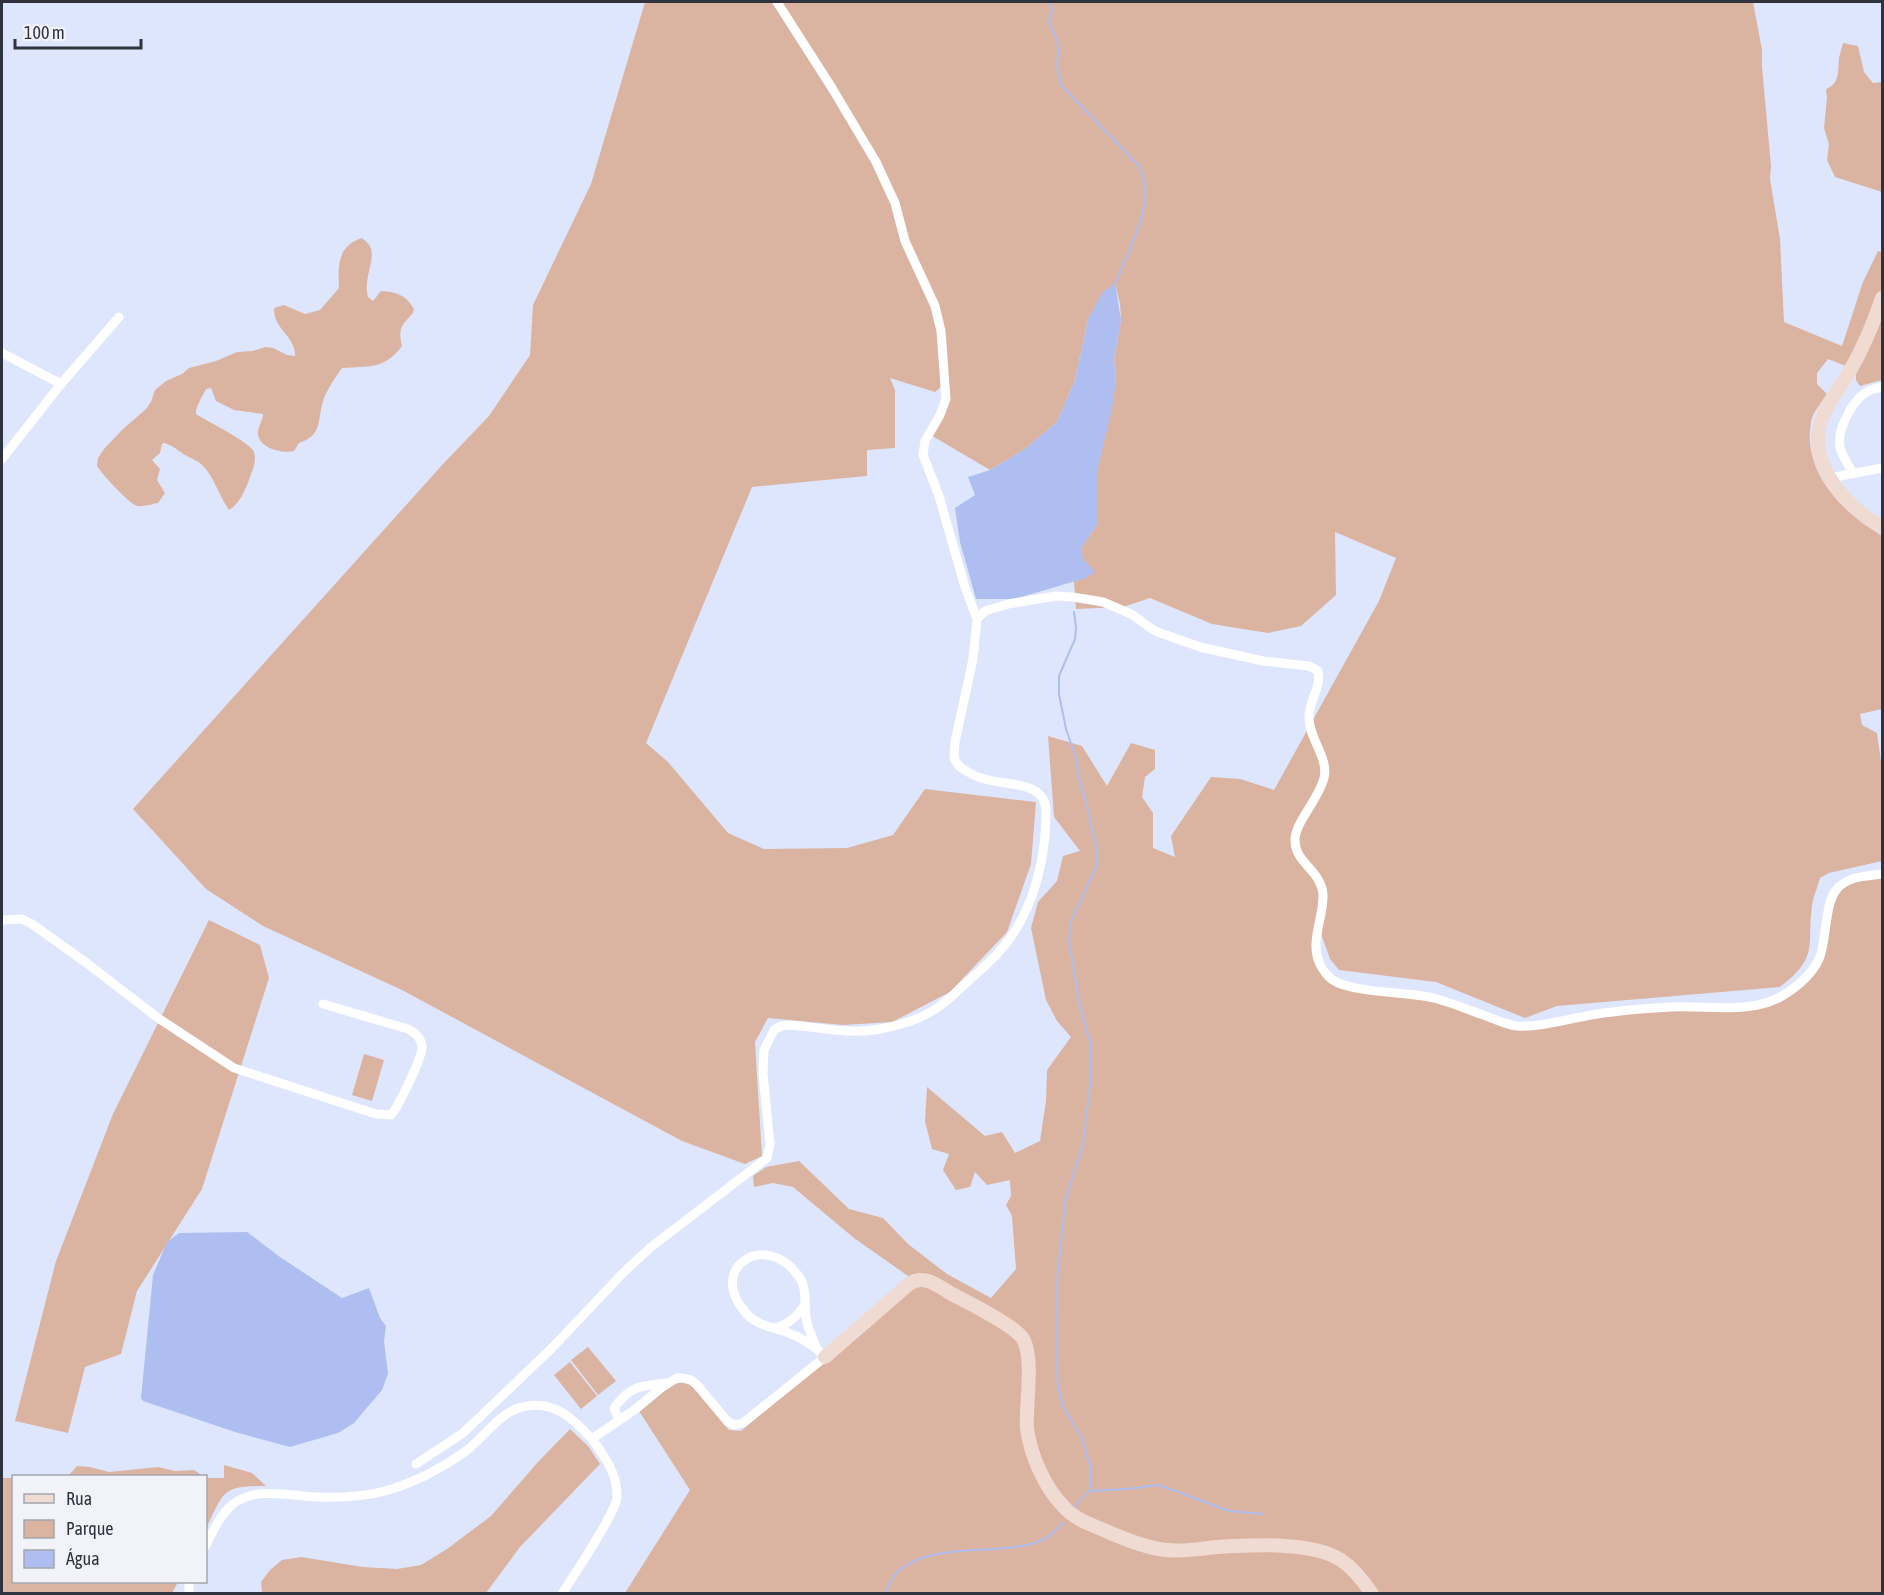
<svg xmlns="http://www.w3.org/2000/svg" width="1884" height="1595" font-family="'Asap Condensed',sans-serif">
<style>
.green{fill:#dbb3a1}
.water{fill:#afbef0}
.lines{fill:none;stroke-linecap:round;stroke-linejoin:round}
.stream{stroke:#afbef0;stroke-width:2}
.street{stroke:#fff;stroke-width:9}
.secondary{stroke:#f0dbd2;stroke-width:14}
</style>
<rect width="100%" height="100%" fill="#dee6fd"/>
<g class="green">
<path d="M645 2H1753L1762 50V67L1771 166 1770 179 1780 239 1784 322 1842 346 1863 282 1878 251 1882 252V380L1860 386 1856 380V370L1828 359 1817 373V384L1827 394C1822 402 1812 413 1811 422 1802 473 1843 512 1882 536V709L1860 714 1862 725 1877 733 1882 769V861L1829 873 1820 878C1818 885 1815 893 1813 900 1805 944 1822 955 1780 987L1557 1006 1525 1018 1436 982 1339 970 1330 959 1319 928 1316 949 1335 981 1407 993 1514 1026 1603 1013 1763 1004 1810 974 1838 886 1882 874V1593H625L690 1490 639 1411 673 1384 686 1382 695 1388 729 1430 741 1431 918 1283 854 1238 793 1187 773 1183 754 1187 753 1176 766 1167 799 1161 849 1209 883 1218 908 1244 947 1274 991 1298 1016 1269 1012 1216 1006 1205 1011 1196 1010 1180 987 1185 975 1172 970 1187 956 1190 943 1170 949 1154 932 1149 925 1121 927 1087 985 1136 1002 1132 1015 1153 1040 1141 1046 1101 1047 1070 1071 1037 1057 1021 1046 1000 1031 928 1038 902 1057 881 1063 856 1080 851 1054 817 1048 736 1082 746 1107 786 1131 743 1155 750V769L1145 777 1142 797 1153 813V848L1175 857 1171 836 1211 777 1240 779 1274 790 1379 601 1396 558 1335 532 1336 595 1301 626 1268 633 1212 624 1150 598 1123 607 1076 609 1074 581 1086 578 1081 548 1097 525V471L1111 409 1116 379 1114 359 1121 320 1120 304 1115 284 1088 319 1075 380 1057 422 1025 449 990 470 929 434 940 415 945 383 935 392 890 378 895 390V448L867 450V476L752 487 646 743 668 762 728 833 764 849 847 848 893 835 925 789 1036 802 1031 864 1007 932 950 992 892 1022 843 1025 768 1018 755 1042 762 1156 745 1164 682 1141 402 990 263 926 206 889 133 809 443 464 489 416 530 355 533 305 591 184Z"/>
<path d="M1843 43 1858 46 1864 72 1873 83 1882 82V117L1881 119 1882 128V192L1835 177 1827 160 1829 144 1824 128 1827 98 1826 89C1840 84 1838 70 1839 58 1840 53 1842 48 1843 43Z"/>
<path d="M362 238C365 241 370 244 371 249 375 261 363 279 368 297L373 301 381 291C397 292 406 295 414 309L413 313C401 326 398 328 402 346 384 370 369 366 342 368 335 378 327 389 323 401 317 421 323 435 299 443L294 451C282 454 258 448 258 433 258 426 263 420 263 414L234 410 216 401 211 388 206 389C203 395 195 408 196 414 208 422 250 442 254 452 257 461 252 472 249 480 244 492 240 503 229 510 219 496 214 476 202 465 197 460 190 458 185 455 177 450 174 446 164 443L162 444 160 453 152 460 160 469 157 480 165 493 158 503C152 504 144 507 138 506 131 506 101 473 97 466L98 458 104 449 122 430 146 409 151 402 155 390 166 381 182 374 189 368 216 361 237 352 253 351 265 347 273 348 287 355 295 356C296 342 283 333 277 322 275 318 274 313 274 308L284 305 305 314 320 310 339 288C338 266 337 246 362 238Z"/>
<polygon points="209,920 260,945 269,978 202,1189 137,1291 121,1354 85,1367 68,1433 15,1421 56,1261 113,1114"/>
<polygon points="364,1054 384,1060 372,1101 352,1095"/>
<polygon points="588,1347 616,1381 598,1395 571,1360"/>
<polygon points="570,1362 597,1396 581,1409 554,1375"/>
<polygon points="570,1429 588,1446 600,1464 520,1547 486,1593 262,1593 261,1582 270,1570 282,1560 301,1557 363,1567 397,1569 421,1565 447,1549 491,1516 538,1462"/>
<path d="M224 1465 252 1473 266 1486C221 1486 225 1491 206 1528V1478H224Z"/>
<polygon points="77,1466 90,1467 109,1472 158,1467 175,1471 194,1470 203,1476 68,1476"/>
<polygon points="2,1478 13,1478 14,1582 178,1582 172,1593 2,1593"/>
</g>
<g class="water">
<polygon points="1115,283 1121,320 1114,359 1116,379 1112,409 1097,471 1097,525 1081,548 1083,559 1095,572 1086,578 1014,599 976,599 960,542 955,508 975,495 968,477 990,470 1025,449 1057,422 1075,380 1088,319 1102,293"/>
<polygon points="247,1232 280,1257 342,1298 369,1288 380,1318 386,1326 384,1341 388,1374 382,1390 354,1423 338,1433 290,1447 235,1432 143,1401 141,1398 153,1275 167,1242 179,1233"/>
</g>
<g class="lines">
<g class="stream">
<path d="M1049 2 1052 9 1049 23 1057 40 1059 50 1057 65 1061 85 1140 167C1142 173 1144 179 1145 185 1148 220 1126 253 1115 285"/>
<polyline points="1091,1491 1127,1489 1159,1485 1229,1511 1263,1514"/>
<polyline points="1074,1508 1085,1494 1090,1491 1090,1466 1082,1439 1063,1406 1058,1386 1056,1350 1057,1282 1065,1202 1083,1143 1091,1078 1090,1042 1080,1007 1069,941 1071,921 1097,865 1097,852 1087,806 1079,778 1076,758 1066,729 1059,694 1059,676 1075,639 1076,627 1074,612"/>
<path d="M885 1594C888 1587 891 1578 896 1573 930 1541 996 1556 1037 1542 1047 1539 1055 1531 1063 1523"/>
</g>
<g class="street">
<polyline points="777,2 832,88 876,162 895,203 905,241 935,306 941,331 946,399 940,415 925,441 923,455 939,496 965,587 977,619"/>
<polyline points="2,353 61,384"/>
<polyline points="2,459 61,384 119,317"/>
<path d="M1853 473C1848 465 1842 456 1840 447 1837 430 1851 403 1865 393 1871 389 1876 388 1882 387"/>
<polyline points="1830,478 1882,468"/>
<path d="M2 920 22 919 32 924 88 964 158 1018 234 1068 376 1114 391 1115C398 1107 423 1057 422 1046 421 1037 415 1033 408 1029L323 1004"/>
<path d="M774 1328C788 1325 798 1316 805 1304"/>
<path d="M619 1420 614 1408C631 1385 640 1386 667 1383"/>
<path d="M416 1464 463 1433 551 1349 624 1272 651 1247 767 1158 770 1144 763 1073 764 1050 774 1030 781 1026 789 1025C819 1027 849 1035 880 1029 903 1025 928 1017 946 1001 953 996 959 989 966 983 981 970 996 957 1008 941 1035 905 1046 856 1046 812 1046 780 1006 786 985 779 979 778 973 775 968 772 963 769 957 766 955 760 953 754 955 748 955 742L973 659 977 619 985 611 1008 604 1056 596 1073 597 1103 602 1131 614 1155 631 1200 647 1263 661 1309 666 1318 671C1322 688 1308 701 1309 718 1309 739 1329 758 1324 778 1319 799 1296 821 1295 839 1294 863 1321 870 1323 894 1324 916 1310 941 1319 962 1322 970 1329 979 1338 983 1368 994 1403 991 1434 998 1453 1003 1471 1011 1489 1017 1499 1021 1507 1025 1517 1026 1541 1028 1578 1016 1604 1013 1626 1010 1649 1008 1672 1007 1708 1005 1749 1015 1782 996 1797 987 1812 974 1819 959 1828 939 1823 898 1841 885 1852 876 1868 876 1882 874"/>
<path d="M206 1545C213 1531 220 1515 233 1504 257 1486 290 1496 317 1497 340 1498 363 1497 385 1491 414 1483 442 1468 466 1451 487 1435 500 1410 527 1406 556 1401 574 1420 592 1439L637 1408 661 1388 677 1378H682L691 1380 697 1385 728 1422 735 1425 743 1423 825 1357C815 1346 800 1337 786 1332 771 1327 756 1325 745 1312 707 1268 764 1231 797 1274 808 1287 804 1303 806 1318 808 1329 813 1339 817 1349"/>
<polyline points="189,1582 189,1594"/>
<path d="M562 1594C573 1576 616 1513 617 1497 618 1475 605 1457 592 1439"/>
</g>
<g class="secondary">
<path d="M1882 298C1874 322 1864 346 1851 369 1842 386 1824 406 1820 424 1809 468 1848 508 1882 527"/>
<path d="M825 1357 909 1284C923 1274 937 1285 950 1293 969 1303 1006 1321 1020 1335 1036 1351 1025 1406 1027 1429 1031 1456 1044 1486 1063 1506 1074 1519 1090 1524 1106 1531 1124 1539 1146 1548 1166 1550 1183 1552 1200 1549 1216 1547 1249 1545 1313 1541 1341 1560 1353 1568 1364 1582 1372 1594"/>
</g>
</g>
<rect width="1884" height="1595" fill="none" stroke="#2f333e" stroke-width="6"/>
<rect x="12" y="1475" width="195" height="108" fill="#f2f3f9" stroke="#a4a6ae" stroke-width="1.5"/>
<rect x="24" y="1494" width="30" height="9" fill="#f0dbd2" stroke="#a4a6ae" stroke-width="1.5"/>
<text x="66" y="1505" font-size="18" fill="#2f333e">Rua</text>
<rect x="24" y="1520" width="30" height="18" fill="#dbb3a1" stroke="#a4a6ae" stroke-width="1.5"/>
<text x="66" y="1535" font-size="18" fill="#2f333e">Parque</text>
<rect x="24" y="1550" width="30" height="18" fill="#afbef0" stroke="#a4a6ae" stroke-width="1.5"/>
<text x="66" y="1565" font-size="18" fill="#2f333e">Água</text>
<path d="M15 39v9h126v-9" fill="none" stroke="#2f333e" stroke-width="3"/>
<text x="24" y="39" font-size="18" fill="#2f333e" stroke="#f2f3f9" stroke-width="4.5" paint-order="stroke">100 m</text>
</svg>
